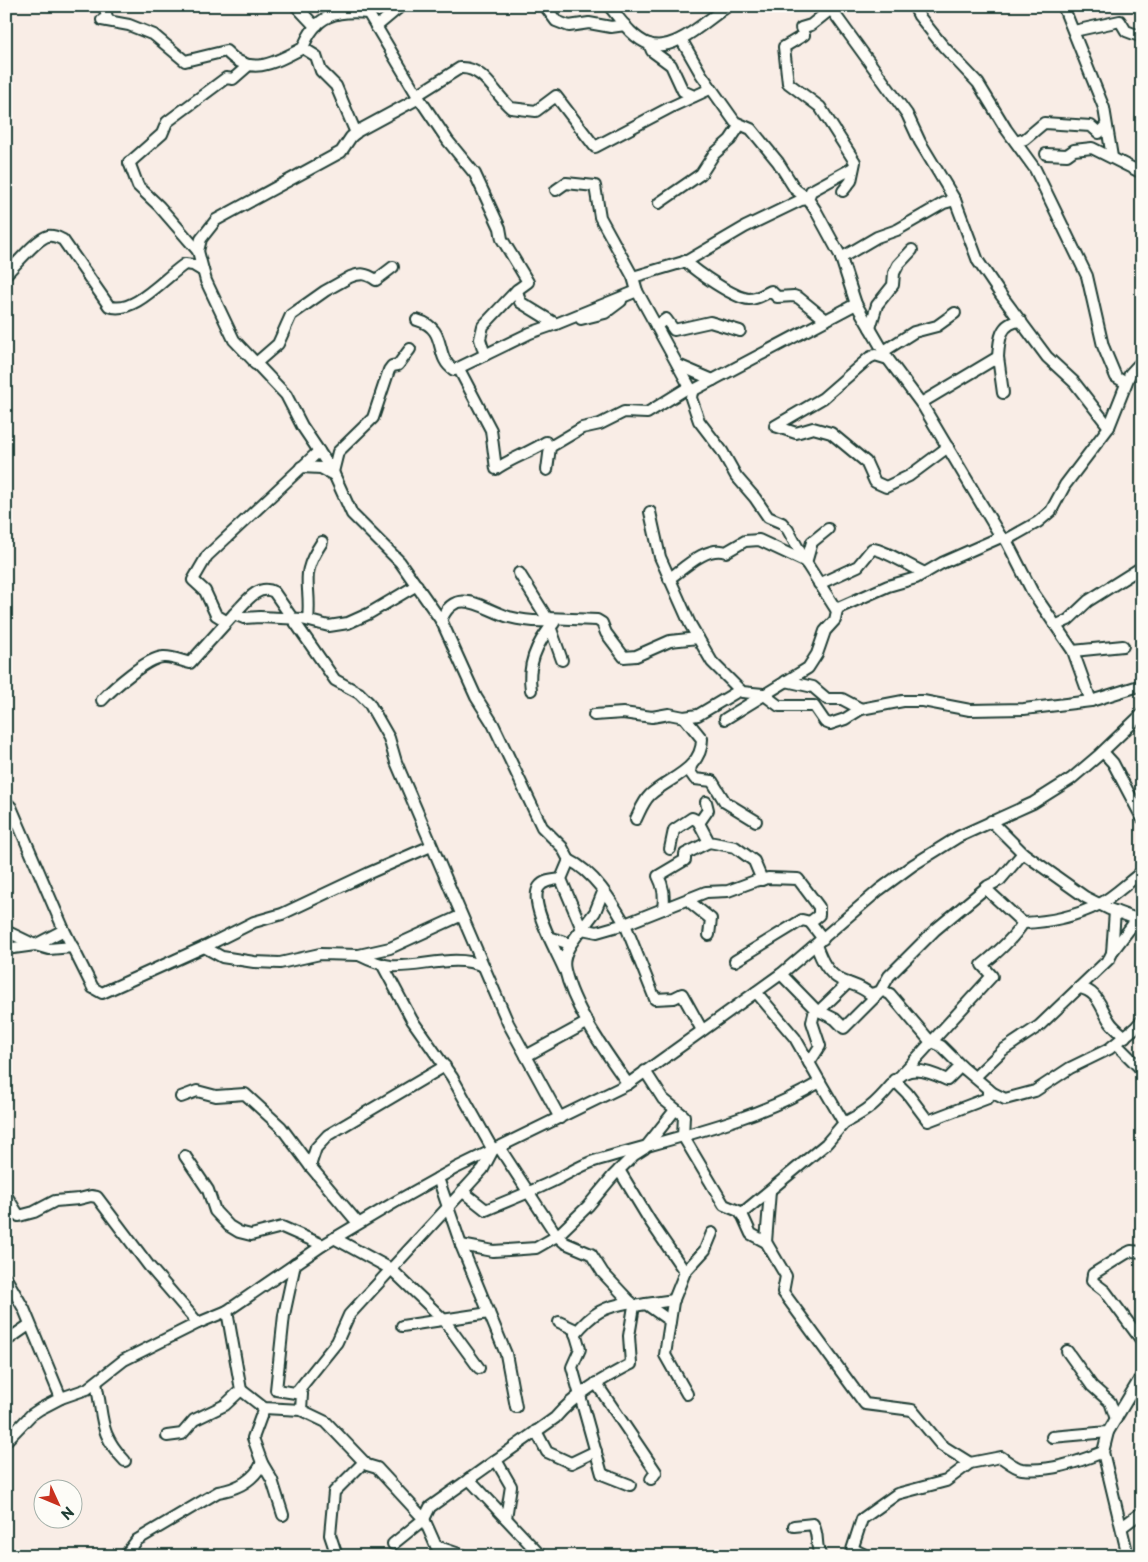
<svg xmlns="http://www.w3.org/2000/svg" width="1148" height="1562" font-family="'Playpen Sans',sans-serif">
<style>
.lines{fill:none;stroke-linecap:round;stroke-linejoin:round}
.minor-casing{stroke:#1f3d34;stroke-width:14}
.minor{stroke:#fdfcf7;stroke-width:10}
</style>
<rect width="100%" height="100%" fill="#f9ede6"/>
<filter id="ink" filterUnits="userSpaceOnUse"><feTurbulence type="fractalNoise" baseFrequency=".02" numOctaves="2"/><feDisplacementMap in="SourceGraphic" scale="10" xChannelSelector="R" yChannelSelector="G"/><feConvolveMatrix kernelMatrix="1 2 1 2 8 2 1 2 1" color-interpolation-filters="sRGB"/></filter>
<g filter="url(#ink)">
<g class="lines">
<g class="minor-casing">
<g id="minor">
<polyline points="104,6 108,21"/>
<polyline points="296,6 312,23 317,25"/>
<polyline points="364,6 417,95 448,141 475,174 500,228 502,239 528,282 517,290 520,302 556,324 637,291 692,391 856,304"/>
<polyline points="545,6 556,21 569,26 589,23 611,27 625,25"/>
<path d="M609 6C620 19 632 38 649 44 675 53 707 19 728 6"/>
<polyline points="829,6 831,9 811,25 801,28 804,35 784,47 788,83 820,107 855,162 851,181 843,191"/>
<polyline points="914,6 919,16 943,46 978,83 1006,129 1035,169 1087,276 1103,346 1116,377 1126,383"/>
<polyline points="1063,6 1104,108 1112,157"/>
<polyline points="831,9 907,114 920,142 955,200 978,261 1001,295 1047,357 1074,382 1109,427"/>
<path d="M102 20 129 25 154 35 185 61 226 51C250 78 276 62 303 48 315 15 336 10 368 13"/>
<polyline points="376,27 401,6"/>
<polyline points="1074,31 1120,21 1126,31 1142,37"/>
<polyline points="681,39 701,74 735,122 751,129 778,162 795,189 808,199 816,211 840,255 856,304 888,359 923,406 1001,537 1006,540 1032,591 1073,651 1091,701 1142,685"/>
<polyline points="649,44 652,51 671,65 683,91 694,96"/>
<polyline points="303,48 316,56 321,71 336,86 356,133"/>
<path d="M417 95 460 68C484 66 496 96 511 108L536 111 556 96 595 147 671 107 710 89"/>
<polyline points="1016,142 1025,139 1044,123 1091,126 1099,133 1106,125"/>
<polyline points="1046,154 1067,155 1074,150 1092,148 1142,173"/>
<path d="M129 162 138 186 159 206 198 251 206 281 234 340 286 395 302 426 333 472 352 514 400 562 442 622 476 697 493 724 542 827 562 847 569 860 561 879 582 929C573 940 561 955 565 970 574 1009 605 1051 628 1084"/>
<polyline points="129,163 162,134 167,122 226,78 233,79 249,65"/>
<polyline points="556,190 566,183 595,186 600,217 633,277"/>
<polyline points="659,203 701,174 714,154 730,140 740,125"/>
<polyline points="198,251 201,239 216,220 341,152 351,137 358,131 419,98"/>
<polyline points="841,258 877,237 897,230 944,203 955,200"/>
<path d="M685 261C697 272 734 298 749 299 758 299 764 294 771 291L777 297 794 296 799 298 826 320"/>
<path d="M6 274C16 265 36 239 48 236 54 235 59 238 63 240L109 306C133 316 165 277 185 264L193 265 203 271"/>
<polyline points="637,291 633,277 687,261 745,227 801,200 808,199 811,191 853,168"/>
<polyline points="581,319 605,313 621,301"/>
<path d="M417 320C449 329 433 357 454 370L530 333 556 324"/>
<polyline points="656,326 666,319 674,330 710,322 740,331"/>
<polyline points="870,328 877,305 893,285 894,273 898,265 912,250"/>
<polyline points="884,351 914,332 937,326 955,313"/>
<polyline points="485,355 480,339 483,326 517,290"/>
<path d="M998 357C999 340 1000 322 1021 321"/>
<polyline points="888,359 875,355 869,358 823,398 775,426 796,433 813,428 831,433 866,462 875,482 886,487 909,476 948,447"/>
<path d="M255 364 278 344 291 315 325 291 350 277C361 273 366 273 376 280L393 267"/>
<polyline points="678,365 713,380"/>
<path d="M459 369 491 430 496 469C512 458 529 453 546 442"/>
<polyline points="692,391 691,398 699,421 722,451 736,476 755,498 768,517 782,523 788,530 805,561 837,611 835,620 825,631 817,654 808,668 725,719"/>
<polyline points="921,403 998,357 1003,393"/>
<polyline points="301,467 321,468 334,475"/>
<polyline points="547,470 550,447 582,428 600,424 624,412 647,413 689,387"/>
<polyline points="333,472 338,452 373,418 389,370 392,366 398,365 410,349"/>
<polyline points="650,512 660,557 690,624 712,662 742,692 763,694 779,706 814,706 825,722 830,724 845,719 861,709 903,701 923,701 970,710 1024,709 1091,701"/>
<polyline points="1006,540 1038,522 1051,511 1065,485 1109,427 1130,374 1142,361"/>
<polyline points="806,563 812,542 828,529"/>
<polyline points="519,573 547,618"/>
<path d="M669 579C684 568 707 545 726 552L745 541 759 540 804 561"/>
<path d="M819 584 858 566 872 549C881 548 913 568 925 573"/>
<polyline points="836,609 888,586 916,578 942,563 1001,537"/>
<path d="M234 614C245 603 258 583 274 592L335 680 359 693 369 703 389 738 396 762 508 1023 560 1118"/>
<path d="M308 620C312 582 298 578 322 542"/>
<polyline points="226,621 216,615 205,591 193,580 207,556 319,451"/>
<path d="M441 621C455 584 485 610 509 617 521 620 535 622 548 621"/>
<polyline points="1057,625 1068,620 1088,601 1142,567"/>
<polyline points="1073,651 1123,646"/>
<polyline points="562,660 547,618 597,620 602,623 606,633 624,657 636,656 670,641 698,638"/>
<polyline points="786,681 813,687 827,699 842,699 861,709"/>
<path d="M531 690C527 664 537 642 554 623"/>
<path d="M102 700C113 688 147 658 163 657 171 656 182 661 190 663L234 614 244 618 260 617 302 619 329 626 348 623 368 614 417 585"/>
<polyline points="594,715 623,713 652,717 669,714 684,717"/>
<polyline points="1103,752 1113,763 1142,818"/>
<polyline points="691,765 690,772 695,779 712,781 725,802 756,821"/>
<polyline points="6,802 11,807 64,930"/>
<polyline points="706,802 708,810 699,823 709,842 735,847 754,861 762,880"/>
<path d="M636 819C640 811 643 802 650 795 668 778 702 770 702 739L684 717 698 715 740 690"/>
<polyline points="991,821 1023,853 1085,897 1109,909 1142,921"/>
<polyline points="670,849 674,830 692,818 700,822"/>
<path d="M569 860C594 872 611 900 625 924L597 932 582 929"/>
<path d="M561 879C553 880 544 880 539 887 528 903 557 952 564 969"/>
<polyline points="691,898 691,903 711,919 709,935"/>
<path d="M663 909C665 897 664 887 658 876L685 860V854L709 842"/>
<path d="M1023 923C1050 922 1074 917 1098 905 1114 897 1127 883 1142 872"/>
<polyline points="582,929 595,912 603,892"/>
<polyline points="6,931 35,945 64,930 93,988 102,993 204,947 222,957 254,962 280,963 320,954 359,955 390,948 460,916"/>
<polyline points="549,937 570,944"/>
<path d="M816 945C821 959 827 973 841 980 852 985 861 986 870 994L883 991 890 994 930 1041 941 1046 961 1066"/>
<polyline points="204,947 254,922 282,914 369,873 431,846"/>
<polyline points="6,949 35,945 49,949 73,947"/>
<polyline points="1112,952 1137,919"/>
<path d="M359 955C369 960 380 965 391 966 421 968 455 953 483 966"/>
<polyline points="735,961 802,920 810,922"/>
<polyline points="781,974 815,1009 812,1022 820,1046 809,1063"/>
<path d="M1079 988C1098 990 1101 1009 1110 1022 1114 1028 1120 1032 1125 1037"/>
<polyline points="756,992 795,1038 820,1082"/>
<polyline points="819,1011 835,1019 844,1028 880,992 889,976 935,930 988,886 1000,880 1023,853"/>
<polyline points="815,1012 819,1011 848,983"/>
<polyline points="702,1030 682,994 674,998 655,999 625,924 706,892 728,891 755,881 768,878 798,879 819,907 819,915 810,922 823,939"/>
<polyline points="1116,1044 1142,1070"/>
<polyline points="526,1056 588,1022"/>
<polyline points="645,1071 663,1099 684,1116 683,1136 724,1205 741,1212 751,1234 766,1242 786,1276 783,1292 865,1404 912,1410 941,1445 970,1463"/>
<path d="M903 1073 992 976 982 965C997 953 1013 939 1023 923L986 889"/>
<polyline points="975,1077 1003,1050 1039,1026 1109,959 1112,953 1115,911"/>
<polyline points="894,1080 907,1093 928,1121 988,1098 988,1089"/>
<polyline points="181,1097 197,1091 216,1096 245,1094 281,1127 310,1166"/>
<polyline points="185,1156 208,1190 215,1211 229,1226 239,1232 251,1235 282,1227 323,1245"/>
<polyline points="619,1170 650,1221 685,1272"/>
<polyline points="438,1178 461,1245 506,1354 516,1407"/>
<path d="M462 1191 486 1210C507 1201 528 1193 549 1183 564 1176 579 1166 594 1161 670 1138 751 1123 820 1082L844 1123C853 1118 863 1113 870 1107 901 1082 897 1056 947 1080L961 1066 993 1093 1005 1099 1035 1091 1070 1068 1109 1049 1135 1028 1142 1020"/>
<polyline points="6,1195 19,1216 34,1212 55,1201 79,1199 91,1196 97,1197 149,1266 198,1323"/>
<polyline points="741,1214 826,1144 844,1123"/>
<polyline points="358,1223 310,1166 316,1148 328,1135 445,1066"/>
<polyline points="334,1238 391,1269 444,1320 479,1368"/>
<polyline points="766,1242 770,1191"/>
<polyline points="461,1245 493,1251 536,1248 557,1236 588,1206 613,1176 634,1155 645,1148 675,1110"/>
<polyline points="1142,1252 1131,1251 1125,1254 1093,1274 1092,1281 1105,1291 1142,1341"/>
<polyline points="295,1264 284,1315 276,1390 302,1394 301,1410 326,1422 367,1465 377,1468 424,1519 436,1546 465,1556"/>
<polyline points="6,1278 24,1309 61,1398"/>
<polyline points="646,1304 674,1300"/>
<polyline points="634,1306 646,1304 670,1321"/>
<polyline points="559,1322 574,1329 580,1349 572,1367 602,1474 630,1485"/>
<polyline points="402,1326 489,1313"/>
<path d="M575 1334C593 1312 604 1307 631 1302"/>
<polyline points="6,1341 29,1325"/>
<polyline points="1067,1351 1092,1386 1110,1402 1116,1419"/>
<path d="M96 1383C104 1418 98 1433 125 1461"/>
<polyline points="596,1383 656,1472 651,1479"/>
<polyline points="241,1390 264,1408 301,1410"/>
<polyline points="296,1393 337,1342 349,1315 483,1169 493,1150 452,1077 412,1020 382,964"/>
<polyline points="687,1394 665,1355 673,1302 685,1272 705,1250 712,1233"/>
<polyline points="264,1408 253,1438 262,1463 272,1480 283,1515"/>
<polyline points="536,1431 547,1452 571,1463 596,1451"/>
<polyline points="167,1436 182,1434 194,1420 225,1405 241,1390 227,1311"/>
<polyline points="1052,1437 1108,1432"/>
<polyline points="6,1441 31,1415 40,1409 61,1398 87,1389 124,1360 198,1323 227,1311 323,1245 397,1201 456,1168 628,1084 781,974 879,890 913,865 958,837 1033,803 1071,779 1098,756 1142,714"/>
<polyline points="496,1460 511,1486 506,1518"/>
<polyline points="469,1479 541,1556"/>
<path d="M794 1526 813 1524C820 1538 814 1544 821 1556"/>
<polyline points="1122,1527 1142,1512"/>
<path d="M393 1544 424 1519 430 1507 555 1418C576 1393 603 1379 631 1364L629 1336 634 1306 603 1273 591 1254 565 1243 557 1236 499 1147"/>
<polyline points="853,1549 867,1556"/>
<path d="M125 1556 137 1540 218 1492C237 1489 254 1480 262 1463"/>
<polyline points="337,1556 330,1535 334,1492 364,1462"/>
<path d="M850 1556 862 1519 897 1494 946 1481 970 1463 1001 1457C1007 1461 1015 1468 1022 1469 1049 1472 1078 1462 1103 1452"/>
<polyline points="1128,1556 1103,1452 1108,1432 1142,1375"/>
</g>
</g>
<use href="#minor" class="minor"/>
</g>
</g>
<rect width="1148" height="1562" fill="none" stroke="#fdfcf7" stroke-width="25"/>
<rect x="12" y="12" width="1123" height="1537" fill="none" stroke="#1f3d34" stroke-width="2" filter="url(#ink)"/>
<g transform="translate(58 1504) rotate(134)"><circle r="24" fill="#fdfcf7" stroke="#a4b0a9"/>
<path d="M0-4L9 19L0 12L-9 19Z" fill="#c8321e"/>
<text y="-8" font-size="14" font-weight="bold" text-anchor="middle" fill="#1f3d34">N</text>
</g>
</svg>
